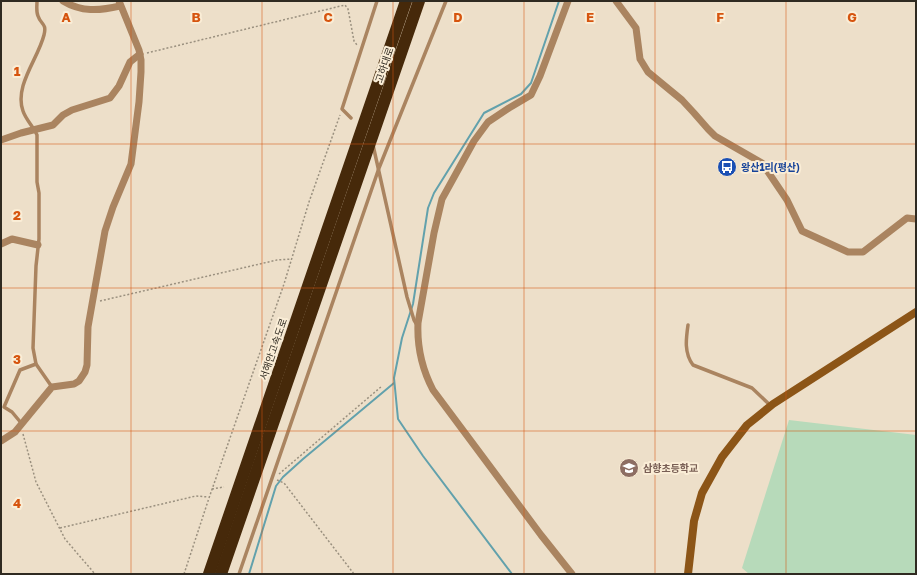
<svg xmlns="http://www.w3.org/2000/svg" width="917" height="575" font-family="'Golos Text','Noto Sans KR',sans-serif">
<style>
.green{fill:#b7daba}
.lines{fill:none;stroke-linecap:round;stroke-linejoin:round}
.stream{stroke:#62a1ac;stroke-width:2}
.path{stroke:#9a907f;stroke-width:1.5;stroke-dasharray:2 2;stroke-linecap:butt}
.lane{stroke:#aa8460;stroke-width:3.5}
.street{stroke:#aa8460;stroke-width:7}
.secondary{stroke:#8c5517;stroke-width:8}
.highway{stroke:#46290a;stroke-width:12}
.grid{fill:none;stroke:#d6540e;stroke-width:1;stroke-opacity:0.55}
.labels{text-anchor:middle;stroke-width:4;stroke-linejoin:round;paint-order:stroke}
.street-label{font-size:10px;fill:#2f2a21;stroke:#faedd6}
.transit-label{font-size:10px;font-weight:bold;fill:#164399;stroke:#faedd6;text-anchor:start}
.education-label{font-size:10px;font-weight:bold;fill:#785e54;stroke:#faedd6;text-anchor:start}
.grid-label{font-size:13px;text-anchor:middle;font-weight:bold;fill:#d6540e;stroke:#faedd6;stroke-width:4;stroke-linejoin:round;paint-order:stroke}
</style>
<rect width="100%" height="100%" fill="#eddfc9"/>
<polygon class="green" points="789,420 916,435 916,574 749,574 742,568"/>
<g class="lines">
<g class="stream">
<polyline points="249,574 276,486 283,477 303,459 394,383"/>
<polyline points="512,574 423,456 398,419 394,378 402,338 413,304 428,208 434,193 484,113 521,94 531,83 559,1"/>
</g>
<g class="path">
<polyline points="147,53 345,5 348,9 354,41 357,45"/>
<polyline points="100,301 277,260 292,259"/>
<polyline points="23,434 36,482 65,539 95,574"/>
<polyline points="279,474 382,386"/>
<polyline points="277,480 284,483 354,574"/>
<polyline points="212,489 224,487"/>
<polyline points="60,528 196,496 208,497"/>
<polyline points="184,574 209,498 284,284 309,202 340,115"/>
</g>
<g class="lane">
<path d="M37 1C37 6 36 12 38 16 41 25 47 23 44 35 38 59 14 86 23 111 26 120 33 126 37 135V182L39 193V239L36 266 33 348 36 364 52 387"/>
<polyline points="351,118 342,109 377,1"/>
<polyline points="373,145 407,297 414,320 417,325"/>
<path d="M688 325C686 339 684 353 693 365L752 388 771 406"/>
<polyline points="22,424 12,412 4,407 20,370 36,364"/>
<polyline points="239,574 379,168 446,1"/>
</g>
<g class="street">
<path d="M63 1C81 12 99 11 120 6"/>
<path d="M568 1 540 76 531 95 509 108 488 122 474 141 442 199 434 233 418 323C417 346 422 369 433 390L541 535 572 574"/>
<polyline points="616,1 636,28 640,59 648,72 682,100 694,113 708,129 715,136 762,163 787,200 802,231 848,252 863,252 907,218 916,219"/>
<polyline points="1,140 21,133 53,125 63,115 72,110 110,98 119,86 130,62 140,54"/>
<polyline points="1,244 12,239 38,245"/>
<polyline points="1,441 15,432 52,387 74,384 79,381 85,372 87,365 88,327 105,231 113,207 131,164 139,102 141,72 141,60 139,50 119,1"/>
</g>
<polyline class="secondary" points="688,574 694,521 702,493 722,457 747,425 773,404 916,312"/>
<g class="highway">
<polyline points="209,574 406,1"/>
<polyline points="221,574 419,1"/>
</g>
</g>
<path class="grid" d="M131 1V574M262 1V574M393 1V574M524 1V574M655 1V574M786 1V574M1 144H916M1 288H916M1 431H916"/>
<defs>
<g id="bus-disc" transform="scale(1)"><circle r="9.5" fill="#1a4fb4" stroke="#faedd6"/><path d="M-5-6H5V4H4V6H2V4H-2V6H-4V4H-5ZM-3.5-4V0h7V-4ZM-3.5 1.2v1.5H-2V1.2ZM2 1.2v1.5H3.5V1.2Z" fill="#fff"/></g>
<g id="school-disc" transform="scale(1)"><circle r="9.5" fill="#8d6e63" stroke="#faedd6"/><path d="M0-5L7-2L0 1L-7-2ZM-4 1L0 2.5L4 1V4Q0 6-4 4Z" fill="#fff"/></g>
</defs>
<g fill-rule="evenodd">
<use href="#bus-disc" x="727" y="167"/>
<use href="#school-disc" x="629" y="468"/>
</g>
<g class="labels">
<g class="street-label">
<text transform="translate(384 65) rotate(-71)" y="4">고하대로</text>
<text transform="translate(273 349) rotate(-71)" y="4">서해안고속도로</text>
</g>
<g class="transit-label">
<text x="741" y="171">왕산1리(평산)</text>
</g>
<g class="education-label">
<text x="643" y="472">삼향초등학교</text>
</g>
</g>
<g class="grid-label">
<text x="66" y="22">A</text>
<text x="196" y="22">B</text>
<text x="328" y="22">C</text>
<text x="458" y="22">D</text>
<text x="590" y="22">E</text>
<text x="720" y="22">F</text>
<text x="852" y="22">G</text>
<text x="17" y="76">1</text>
<text x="17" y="220">2</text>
<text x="17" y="364">3</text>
<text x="17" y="508">4</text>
</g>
<rect width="917" height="575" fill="none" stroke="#2f2a21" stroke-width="4"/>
</svg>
